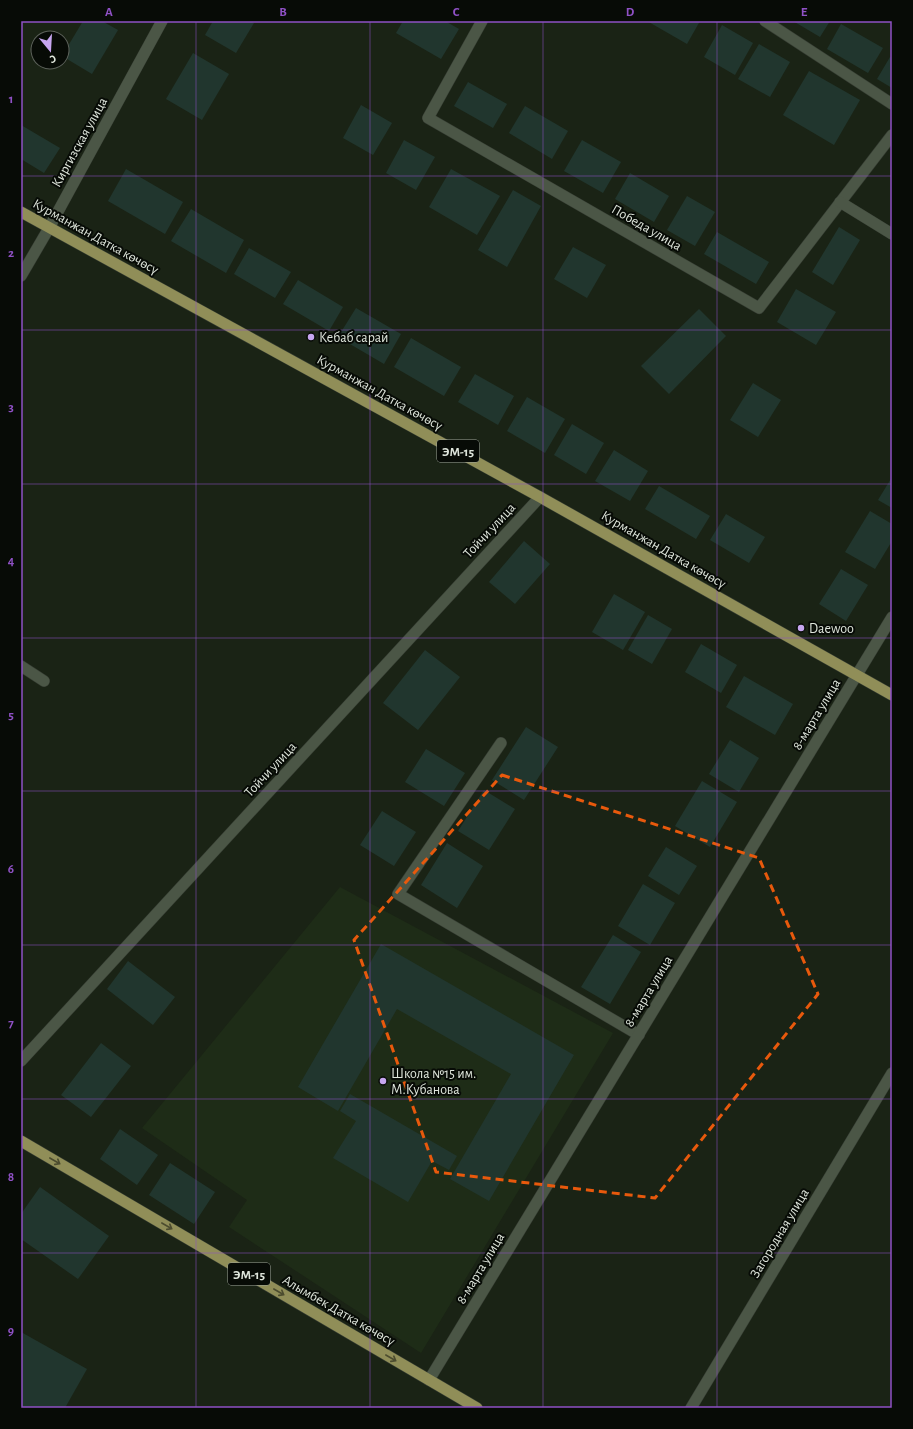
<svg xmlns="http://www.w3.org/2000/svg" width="913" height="1429" font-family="'Alegreya Sans',sans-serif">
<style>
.built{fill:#1e2c17}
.building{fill:#21362e}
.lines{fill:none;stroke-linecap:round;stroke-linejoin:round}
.minor-casing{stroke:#353c32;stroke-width:12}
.tertiary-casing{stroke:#353c32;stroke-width:12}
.primary-casing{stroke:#353c32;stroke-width:12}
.minor{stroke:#4b5646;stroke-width:11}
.tertiary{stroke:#4b5646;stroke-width:11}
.primary{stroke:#908e58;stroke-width:11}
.oneway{stroke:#4c4c2f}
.marked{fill:none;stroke:#e8590c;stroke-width:3;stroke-dasharray:8 5;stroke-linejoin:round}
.grid{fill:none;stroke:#8f51c5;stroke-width:1;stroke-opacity:0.55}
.poi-dot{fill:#c7a6f0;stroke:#070b06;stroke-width:1.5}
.labels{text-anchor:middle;stroke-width:4;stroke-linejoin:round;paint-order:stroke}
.shield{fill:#070b06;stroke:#9ea49b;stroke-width:1}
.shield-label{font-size:13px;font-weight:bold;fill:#dee5db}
.street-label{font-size:14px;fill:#dee5db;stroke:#070b06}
.poi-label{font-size:14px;fill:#dee5db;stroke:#070b06;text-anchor:start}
.neatline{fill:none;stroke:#8f51c5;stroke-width:1.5}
.grid-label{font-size:13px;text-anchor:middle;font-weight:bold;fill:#8f51c5}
</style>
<rect width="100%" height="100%" fill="#1a2315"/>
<polygon class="built" points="340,887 613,1033 421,1353 229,1227 247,1200 142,1128"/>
<g class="building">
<polygon points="83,21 102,21 118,30 92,74 62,56"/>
<polygon points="213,21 250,21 254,23 236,53 205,35"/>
<polygon points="403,21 445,21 459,29 441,59 396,33"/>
<polygon points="647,21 700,21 687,44"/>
<polygon points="793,21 830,21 820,37"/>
<polygon points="841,24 883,48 868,73 827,49"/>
<polygon points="722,25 753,43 735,75 704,57"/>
<polygon points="759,44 790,62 770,97 738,79"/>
<polygon points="193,53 229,74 202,120 166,99"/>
<polygon points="890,57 892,58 892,88 877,79"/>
<polygon points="809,71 860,100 834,145 783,115"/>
<polygon points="468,82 507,104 493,128 454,106"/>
<polygon points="361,105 392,123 373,155 343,138"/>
<polygon points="525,106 568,131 552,159 509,133"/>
<polygon points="21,125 60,148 44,173 21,159"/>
<polygon points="404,140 435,157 416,190 386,173"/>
<polygon points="582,140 621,162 603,193 564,171"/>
<polygon points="126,169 183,202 165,234 108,201"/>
<polygon points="451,169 500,196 477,235 429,207"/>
<polygon points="630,173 669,196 654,222 615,199"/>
<polygon points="513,190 541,206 507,267 478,250"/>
<polygon points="687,196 715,212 695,246 667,230"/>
<polygon points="191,209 244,240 226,273 171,241"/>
<polygon points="839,227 860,240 833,285 812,272"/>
<polygon points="717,232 769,262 756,284 704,254"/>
<polygon points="573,247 606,265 587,298 554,279"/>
<polygon points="249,248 291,272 275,298 234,274"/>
<polygon points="298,280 343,307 329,331 283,304"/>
<polygon points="796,289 836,312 816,345 777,322"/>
<polygon points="356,308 401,334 384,364 338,337"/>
<polygon points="699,309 726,336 669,394 641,366"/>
<polygon points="411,338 461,367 444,396 394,367"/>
<polygon points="475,374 514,396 498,425 458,402"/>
<polygon points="753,383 781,400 758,437 730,420"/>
<polygon points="527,397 565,419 545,453 507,431"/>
<polygon points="572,424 604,443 586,474 554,455"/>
<polygon points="614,450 648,471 630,501 595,481"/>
<polygon points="892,477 892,508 878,500"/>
<polygon points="659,486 710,516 696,539 645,509"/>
<polygon points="870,511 892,524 892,541 875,569 845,552"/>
<polygon points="726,514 765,537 749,563 710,540"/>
<polygon points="524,541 550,564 515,604 489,582"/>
<polygon points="841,569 868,585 846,621 819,604"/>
<polygon points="614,594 645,612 623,650 592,632"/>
<polygon points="648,615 672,629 652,664 628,650"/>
<polygon points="701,644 737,665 721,693 685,672"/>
<polygon points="425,650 460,677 418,730 383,703"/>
<polygon points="744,676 793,704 775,735 726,707"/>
<polygon points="526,727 558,747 524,800 492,780"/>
<polygon points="730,740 759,758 739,792 709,774"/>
<polygon points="426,749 465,773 444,806 405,782"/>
<polygon points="702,781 737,802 710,847 675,826"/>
<polygon points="484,790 515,809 489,850 458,831"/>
<polygon points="382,811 416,832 394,866 360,845"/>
<polygon points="447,843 483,866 457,908 421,885"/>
<polygon points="666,847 697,866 679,895 648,876"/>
<polygon points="643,884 675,903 650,945 618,926"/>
<polygon points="613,935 641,952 610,1004 581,987"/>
<polygon points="381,944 574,1055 489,1201 450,1179 511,1074 397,1009 338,1111 298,1087"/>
<polygon points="128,961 175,997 153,1025 107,989"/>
<polygon points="101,1043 131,1066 91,1117 61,1095"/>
<polygon points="350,1094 457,1156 449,1170 432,1161 408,1202 333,1158 356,1121 340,1111"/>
<polygon points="120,1129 158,1155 137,1185 100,1159"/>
<polygon points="170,1163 215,1192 194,1224 149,1195"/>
<polygon points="40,1187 109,1236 78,1279 21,1239 21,1214"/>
<polygon points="21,1332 87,1369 65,1408 21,1407"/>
</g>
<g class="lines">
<g class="minor-casing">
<g id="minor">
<polyline points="482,21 428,118 759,308 892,135"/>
<polyline points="765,21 892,104"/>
<polyline points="840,202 892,234"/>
<polyline points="21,666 44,681"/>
<polyline points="501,743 398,894 639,1035"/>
<polyline points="21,1061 540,497"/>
<polyline points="429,1380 892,617"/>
<polyline points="691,1408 892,1073"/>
</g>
</g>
<g class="tertiary-casing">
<polyline id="tertiary" points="21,276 49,228 162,21"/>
</g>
<g class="primary-casing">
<g id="primary">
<polyline points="21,212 540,497 892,695"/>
<polyline points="21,1141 477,1408"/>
</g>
</g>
<use href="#minor" class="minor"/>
<use href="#tertiary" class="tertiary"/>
<use href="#primary" class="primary"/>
</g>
<defs><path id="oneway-shaft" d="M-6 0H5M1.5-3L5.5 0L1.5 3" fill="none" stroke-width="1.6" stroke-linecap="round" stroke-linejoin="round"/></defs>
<g class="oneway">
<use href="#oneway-shaft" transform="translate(55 1161) rotate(30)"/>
<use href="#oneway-shaft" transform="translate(167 1226) rotate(30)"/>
<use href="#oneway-shaft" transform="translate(279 1292) rotate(30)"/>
<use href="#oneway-shaft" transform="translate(391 1358) rotate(30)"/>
</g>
<path class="marked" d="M502 775 759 858 818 994 655 1198 436 1172 354 940Z"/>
<path class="grid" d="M196 21V1408M370 21V1408M543 21V1408M717 21V1408M21 176H892M21 330H892M21 484H892M21 638H892M21 791H892M21 945H892M21 1099H892M21 1253H892"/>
<g class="poi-dot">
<circle cx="311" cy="337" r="4"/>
<circle cx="801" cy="628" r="4"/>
<circle cx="383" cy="1081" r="4"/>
</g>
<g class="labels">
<g class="shield">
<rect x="437" y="440" width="42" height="22" rx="3"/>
<rect x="228" y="1263" width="42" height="22" rx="3"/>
</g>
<g class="shield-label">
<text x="458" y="456">ЭМ-15</text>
<text x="249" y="1279">ЭМ-15</text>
</g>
<g class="street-label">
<text transform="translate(79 142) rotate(-61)" y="5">Киргизская улица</text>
<text transform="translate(647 227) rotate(30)" y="5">Победа улица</text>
<text transform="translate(96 236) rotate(29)" y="5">Курманжан Датка көчөсү</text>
<text transform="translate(380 392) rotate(29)" y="5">Курманжан Датка көчөсү</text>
<text transform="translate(489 530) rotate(-47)" y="5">Тойчи улица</text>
<text transform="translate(664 549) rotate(30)" y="5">Курманжан Датка көчөсү</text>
<text transform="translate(816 714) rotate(-59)" y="5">8-марта улица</text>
<text transform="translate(270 769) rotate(-47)" y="5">Тойчи улица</text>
<text transform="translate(648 991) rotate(-59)" y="5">8-марта улица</text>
<text transform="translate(779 1233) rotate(-59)" y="5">Загородная улица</text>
<text transform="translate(480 1268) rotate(-59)" y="5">8-марта улица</text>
<text transform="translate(339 1310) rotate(30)" y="5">Алымбек Датка көчөсү</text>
</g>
<g class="poi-label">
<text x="319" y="342">Кебаб сарай</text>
<text x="809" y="633">Daewoo</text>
<text x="391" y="1078">Школа №15 им.<tspan x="391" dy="16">М.Кубанова</tspan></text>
</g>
</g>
<rect width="913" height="1429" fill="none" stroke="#070b06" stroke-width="44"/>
<g transform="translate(50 50) rotate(162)"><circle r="19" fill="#070b06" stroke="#5d625b"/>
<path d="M0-3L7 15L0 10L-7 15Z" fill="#c7a6f0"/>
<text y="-6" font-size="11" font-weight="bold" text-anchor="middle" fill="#dee5db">С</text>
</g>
<rect x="22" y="22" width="869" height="1385" class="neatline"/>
<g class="grid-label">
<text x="109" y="16">A</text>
<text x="283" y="16">B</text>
<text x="456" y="16">C</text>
<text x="630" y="16">D</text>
<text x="804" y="16">E</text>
<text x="11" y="103">1</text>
<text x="11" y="257">2</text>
<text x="11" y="411">3</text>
<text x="11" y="565">4</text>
<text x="11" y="719">5</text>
<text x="11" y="873">6</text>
<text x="11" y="1027">7</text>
<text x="11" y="1181">8</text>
<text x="11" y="1335">9</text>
</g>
</svg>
